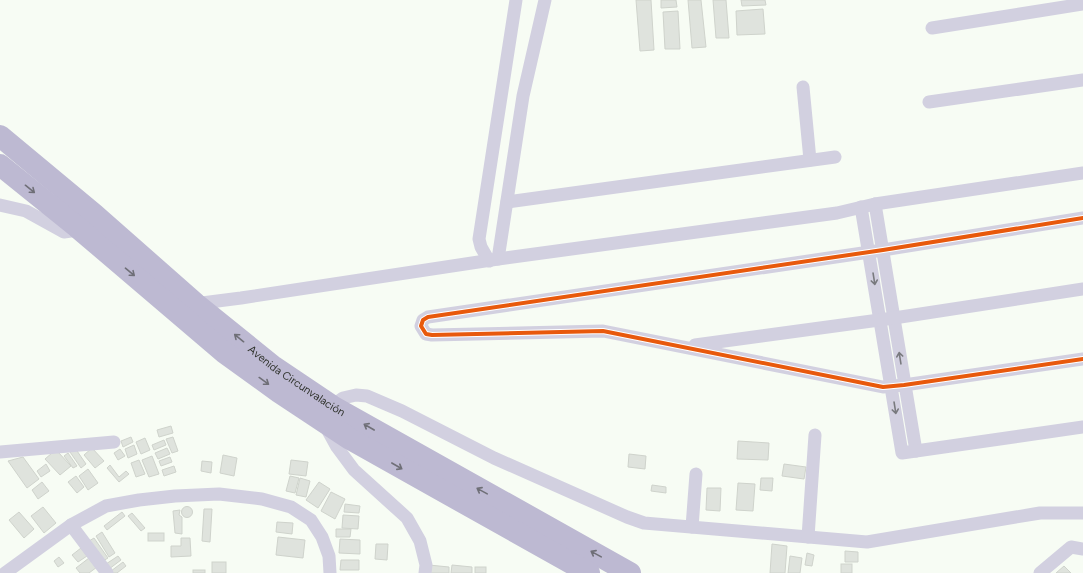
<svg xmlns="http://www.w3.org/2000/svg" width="1083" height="573" font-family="Figtree,sans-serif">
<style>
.building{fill:#dfe3dd;stroke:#cfd3cc}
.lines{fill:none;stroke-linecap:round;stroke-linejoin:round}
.street{stroke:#d2d0e0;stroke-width:13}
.highway{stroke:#bdb9d2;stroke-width:22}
.cycleway-casing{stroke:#fff;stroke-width:6}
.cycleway{stroke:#e8590c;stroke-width:4}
.oneway{stroke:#6f6f77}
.oneway2{stroke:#797a7e}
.labels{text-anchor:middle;stroke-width:4;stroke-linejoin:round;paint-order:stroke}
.street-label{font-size:11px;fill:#30332d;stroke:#fff}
</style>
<rect width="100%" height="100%" fill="#f7fcf4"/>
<g class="building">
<polygon points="636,0 651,0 654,50 640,51"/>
<polygon points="661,0 676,0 677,7 661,8"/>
<polygon points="688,0 701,0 706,47 692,48"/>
<polygon points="713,0 726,0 729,38 716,38"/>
<polygon points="741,0 765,0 766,5 742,6"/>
<polygon points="763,9 765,34 737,35 736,11"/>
<polygon points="678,11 680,49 665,49 663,12"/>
<polygon points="171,426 173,433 159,437 157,430"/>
<polygon points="131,437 133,442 123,447 121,441"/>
<polygon points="173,437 178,451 172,453 166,439"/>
<polygon points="145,438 150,450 141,454 136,442"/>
<polygon points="164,440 166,445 154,450 152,445"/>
<polygon points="738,441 769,443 768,460 737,459"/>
<polygon points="134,445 137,454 128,458 125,449"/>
<polygon points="75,448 86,464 81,468 70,452"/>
<polygon points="92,448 104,461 95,468 84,455"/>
<polygon points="167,448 170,454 158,459 155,453"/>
<polygon points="120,449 125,456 118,460 114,453"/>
<polygon points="58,452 71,466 60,475 45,459 52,453"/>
<polygon points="68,453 77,466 73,468 64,456"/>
<polygon points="629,454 646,456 645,469 628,467"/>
<polygon points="223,455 237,458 234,476 220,473"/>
<polygon points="152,456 159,474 149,477 142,460"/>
<polygon points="23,457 39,479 27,488 8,461"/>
<polygon points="170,457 172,462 161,466 159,461"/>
<polygon points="139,460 145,474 136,477 131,463"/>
<polygon points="291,460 308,462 306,476 289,474"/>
<polygon points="202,461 212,462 211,473 201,471"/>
<polygon points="46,464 50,471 41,477 37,471"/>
<polygon points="784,464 806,467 804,479 782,476"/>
<polygon points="110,465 119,477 126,471 129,474 119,482 107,468"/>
<polygon points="174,466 176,472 164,476 162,470"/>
<polygon points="88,469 98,483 88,490 79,476"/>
<polygon points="76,476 84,487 77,493 68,482"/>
<polygon points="290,476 299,478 295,493 286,491"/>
<polygon points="300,478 310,481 306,497 296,495"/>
<polygon points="761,478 773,478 772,491 760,490"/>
<polygon points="42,482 49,491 38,499 32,490"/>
<polygon points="319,482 330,489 318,508 306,500"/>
<polygon points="738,483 755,484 753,511 736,510"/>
<polygon points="652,485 666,487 666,493 651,491"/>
<polygon points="707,488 721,488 720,511 706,510"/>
<polygon points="331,492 345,499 335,519 321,511"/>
<polygon points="345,504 360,506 359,513 344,512"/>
<circle cx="187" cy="512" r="5.5"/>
<polygon points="43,507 56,523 44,533 31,516"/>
<polygon points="204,509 212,509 210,542 202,541"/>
<polygon points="180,510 179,515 182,517 182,534 175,533 173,511"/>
<polygon points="19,512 34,529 24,538 9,520"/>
<polygon points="122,512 125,516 107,530 104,526"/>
<polygon points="132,513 145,528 141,531 128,516"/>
<polygon points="343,515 359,516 358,529 342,528"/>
<polygon points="277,522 293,523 292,534 276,532"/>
<polygon points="336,529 351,529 350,537 336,537"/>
<polygon points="102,532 115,553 109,557 96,536"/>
<rect x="148" y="533" width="16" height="8"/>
<polygon points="278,537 305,540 303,558 276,555"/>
<polygon points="94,538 108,558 103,561 89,541"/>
<polygon points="181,538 190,538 191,556 171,557 171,546 181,546"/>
<polygon points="340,539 360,540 360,554 339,553"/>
<polygon points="376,544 388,544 387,560 375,559"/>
<polygon points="772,544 787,546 785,573 770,573"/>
<polygon points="81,548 87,556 78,562 72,555"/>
<polygon points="845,551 858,552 858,562 845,562"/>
<polygon points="807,553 814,555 812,566 805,565"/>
<polygon points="118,556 121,560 109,569 106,564"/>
<polygon points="790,556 802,558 800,573 788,573"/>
<polygon points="59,557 64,563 58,567 54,561"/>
<polygon points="89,558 97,567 89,573 80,573 76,568"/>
<polygon points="341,560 359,560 359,570 340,570"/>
<polygon points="123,562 126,566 117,573 113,573 111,571"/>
<rect x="212" y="562" width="14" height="11"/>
<rect x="841" y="564" width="11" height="9"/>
<polygon points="429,565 449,567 449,573 428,573"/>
<polygon points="452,565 472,567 472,573 451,573"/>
<polygon points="1064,566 1071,573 1056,573"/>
<rect x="475" y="567" width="11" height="6"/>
<rect x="193" y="570" width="12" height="3"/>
</g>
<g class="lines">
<g class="street">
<polyline points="932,28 1083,4"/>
<polyline points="803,87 810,160"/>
<polyline points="929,102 1083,80"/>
<polyline points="507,202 835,157"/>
<polyline points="875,204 916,451"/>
<polyline points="0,205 26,211 64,232 71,231 80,225"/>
<polyline points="861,207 902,453 1083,427"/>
<polyline points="1083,218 883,250 428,317 423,320 421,326 426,334 432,335 603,331 883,387 904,385 1083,359"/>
<polyline points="498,259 523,96 545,0"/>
<polyline points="489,261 481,247 479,239 516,0"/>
<polyline points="194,304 241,298 498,259 837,213 875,204 1083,173"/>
<polyline points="695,345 894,318 1083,289"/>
<polyline points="329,410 332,406 343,398 356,395 367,396 402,411 494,458 627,517 644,523 867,542 1040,513 1083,513"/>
<polyline points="326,427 337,447 354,470 407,518 420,541 426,565 425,573"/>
<polyline points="0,452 114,442"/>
<polyline points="71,525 107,573"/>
<polyline points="692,527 696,474"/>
<polyline points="808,537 815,435"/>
<polyline points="5,573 71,525 106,506 139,500 175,496 219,494 262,499 291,507 311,520 322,537 329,556 330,573"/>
<polyline points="1040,573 1071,547 1083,549"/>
</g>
<g class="highway">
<path id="s1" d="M0 136 95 215 196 304 274 367 332 406 630 573"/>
<polyline points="0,165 77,227 225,353 279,392 350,439 589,573"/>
</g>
<g class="cycleway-casing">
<polyline id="cycleway" points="1083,218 883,250 428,317 423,320 421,326 426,334 432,335 603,331 883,387 904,385 1083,359"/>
</g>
<use href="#cycleway" class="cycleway"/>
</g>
<defs><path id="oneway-shaft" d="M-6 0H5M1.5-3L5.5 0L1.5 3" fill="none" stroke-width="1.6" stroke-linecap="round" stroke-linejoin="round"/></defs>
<g class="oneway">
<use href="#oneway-shaft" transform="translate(30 189) rotate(39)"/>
<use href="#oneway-shaft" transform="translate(130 272) rotate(40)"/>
<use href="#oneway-shaft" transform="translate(239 338) rotate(-141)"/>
<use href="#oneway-shaft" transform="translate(264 381) rotate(36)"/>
<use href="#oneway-shaft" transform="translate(369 427) rotate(-150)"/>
<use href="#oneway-shaft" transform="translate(397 466) rotate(30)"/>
<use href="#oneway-shaft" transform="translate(482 491) rotate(-151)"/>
<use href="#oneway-shaft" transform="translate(596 554) rotate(-151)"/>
</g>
<g class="oneway2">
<use href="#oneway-shaft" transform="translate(874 279) rotate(81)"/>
<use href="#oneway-shaft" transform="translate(900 358) rotate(-99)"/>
<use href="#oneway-shaft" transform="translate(895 408) rotate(81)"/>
</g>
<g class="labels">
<g class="street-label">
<text dy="4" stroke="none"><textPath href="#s1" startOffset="385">Avenida Circunvalación</textPath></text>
</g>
</g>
</svg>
